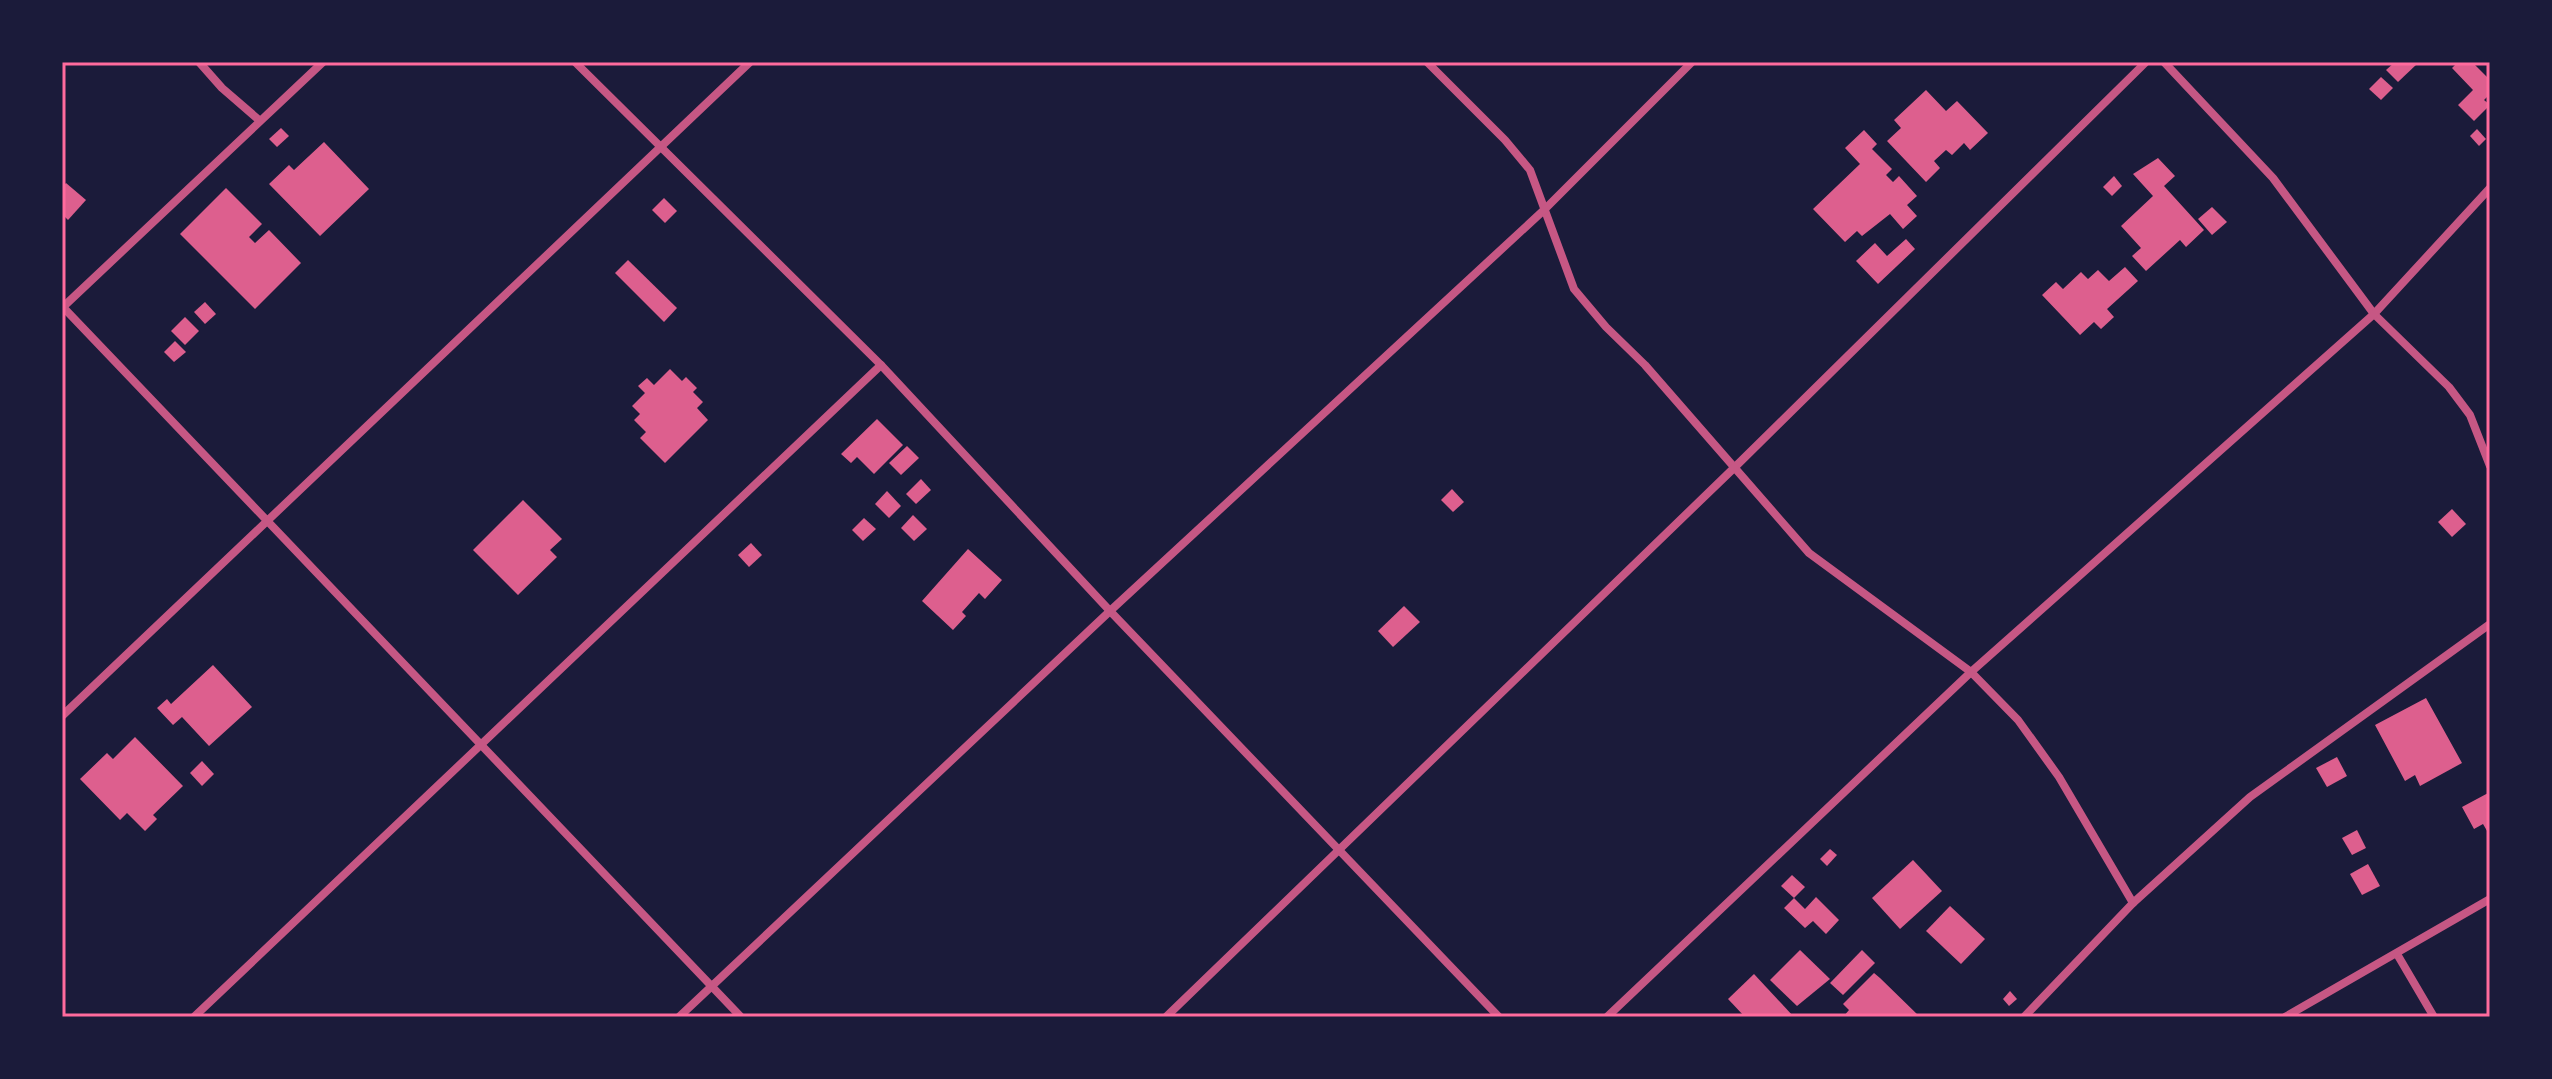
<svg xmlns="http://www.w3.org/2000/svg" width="2552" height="1079" font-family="Rubik,sans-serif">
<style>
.building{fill:#dd5f8e}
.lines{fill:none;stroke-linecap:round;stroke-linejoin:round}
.minor{stroke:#c65784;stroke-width:8}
.neatline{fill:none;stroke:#ff6b9d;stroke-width:3}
</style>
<rect width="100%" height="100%" fill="#1b1b3a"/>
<g class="building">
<polygon points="2395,62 2415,62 2417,64 2398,82 2386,70"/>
<polygon points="2458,62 2472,62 2490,80 2490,94 2484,100 2490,105 2474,121 2458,105 2473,90 2452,68"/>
<polygon points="2381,77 2393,88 2381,100 2369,89"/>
<polygon points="1926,90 1946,111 1957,101 1988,133 1970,150 1964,143 1952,155 1946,150 1934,161 1940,168 1926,182 1887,141 1901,128 1894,120"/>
<polygon points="281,128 289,136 277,147 269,139"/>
<polygon points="2477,129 2486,139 2479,146 2470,136"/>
<polygon points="1864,130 1877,144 1872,149 1892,169 1886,175 1893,182 1899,176 1917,196 1907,205 1917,216 1903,229 1890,214 1862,236 1857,231 1845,242 1813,209 1860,164 1845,148"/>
<polygon points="324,142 369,189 320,236 269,184 289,165 294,170"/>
<polygon points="2158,158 2175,176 2164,186 2204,230 2186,247 2180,240 2146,271 2132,256 2141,248 2121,226 2153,196 2133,174"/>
<polygon points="2114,176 2122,186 2112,196 2103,187"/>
<polygon points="66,183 86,200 68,220 62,214 62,188"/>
<polygon points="226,188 262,224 249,237 255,243 269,230 301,263 255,309 180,234"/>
<polygon points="664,198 677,211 665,223 652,210"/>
<polygon points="2212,207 2227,222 2212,235 2198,219"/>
<polygon points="1906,239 1915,249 1878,284 1856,261 1875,243 1887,256"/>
<polygon points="628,260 677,308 664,322 615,273"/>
<polygon points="2125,267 2138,281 2107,309 2114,317 2101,329 2094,322 2080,335 2042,295 2056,282 2063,289 2081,272 2088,279 2098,270 2109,281"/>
<polygon points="205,302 216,314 205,324 194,312"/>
<polygon points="185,317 199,331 185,345 171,331"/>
<polygon points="175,341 186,352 174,362 164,352"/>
<polygon points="670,369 682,381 686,377 697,388 693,392 703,402 697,408 708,420 665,463 640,438 646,432 634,420 640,414 632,406 645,393 638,386 647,378 654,385"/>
<polygon points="877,419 903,445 874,474 857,457 851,463 841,454"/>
<polygon points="907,446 919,458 901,475 889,463"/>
<polygon points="921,479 931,490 916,504 906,494"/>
<polygon points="1452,489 1464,502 1453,512 1441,500"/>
<polygon points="887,491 901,506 889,518 875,504"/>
<polygon points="523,500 562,539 550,550 557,557 518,595 473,550"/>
<polygon points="2452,509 2466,524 2452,537 2438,522"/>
<polygon points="913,515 927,529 914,541 901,528"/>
<polygon points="864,518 876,529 863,541 852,530"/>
<polygon points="751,543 762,555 749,567 738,555"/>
<polygon points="968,549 1002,580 985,599 979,593 962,612 966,616 953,630 922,601"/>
<polygon points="1404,606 1420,622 1393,647 1378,631"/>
<polygon points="213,665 252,707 209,746 182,717 173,725 157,708 167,699 171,704"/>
<polygon points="2426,698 2462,763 2420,786 2415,775 2405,781 2375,725"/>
<polygon points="135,737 183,786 153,815 157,819 145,831 127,813 120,820 80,779 107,753 113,759"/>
<polygon points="2337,757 2347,776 2327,787 2316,768"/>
<polygon points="202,761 214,774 202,786 190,773"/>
<polygon points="2490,792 2490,836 2483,824 2474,829 2462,807"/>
<polygon points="2357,830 2366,848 2352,855 2342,838"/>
<polygon points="1830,849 1837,855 1827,866 1820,859"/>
<polygon points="1913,860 1942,891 1900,929 1872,898"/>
<polygon points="2368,864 2380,886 2362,895 2350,874"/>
<polygon points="1792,875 1805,887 1794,898 1781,886"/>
<polygon points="1816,897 1839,920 1826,934 1813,921 1805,928 1784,908 1794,898 1805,909"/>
<polygon points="1950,906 1985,939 1961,964 1926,931"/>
<polygon points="1800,950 1830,979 1797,1006 1770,980"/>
<polygon points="1862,950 1875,963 1843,995 1830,983"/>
<polygon points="1874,973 1880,978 1920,1017 1843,1017 1849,1010 1843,1004"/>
<polygon points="1754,974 1793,1016 1792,1017 1745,1017 1728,999"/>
<polygon points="2010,991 2017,999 2009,1006 2003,999"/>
</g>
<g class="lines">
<g class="minor">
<polyline points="199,62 222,88 259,120"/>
<polyline points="575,62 881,365 1110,611 1499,1017"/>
<polyline points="1427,62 1505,140 1530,170 1574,289 1606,327 1645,365 1809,553 1971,672 2018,720 2059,777 2133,903"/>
<polyline points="2164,62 2273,178 2374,314 2449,387 2470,415 2490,466"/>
<polyline points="62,306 741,1017"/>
<polyline points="62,308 323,62"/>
<polyline points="62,716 750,62"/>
<polyline points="2397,954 2434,1017"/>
<polyline points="194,1017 881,365"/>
<polyline points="679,1017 1110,611 1544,210 1692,62"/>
<polyline points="1166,1017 1735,467 2146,62"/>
<polyline points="1607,1017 1971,672 2374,314 2490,188"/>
<polyline points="2024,1017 2133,903 2250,797 2490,624"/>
<polyline points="2285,1017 2490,899"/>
</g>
</g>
<rect width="2552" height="1079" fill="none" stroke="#1b1b3a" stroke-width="128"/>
<rect x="64" y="64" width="2424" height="951" class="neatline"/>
</svg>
